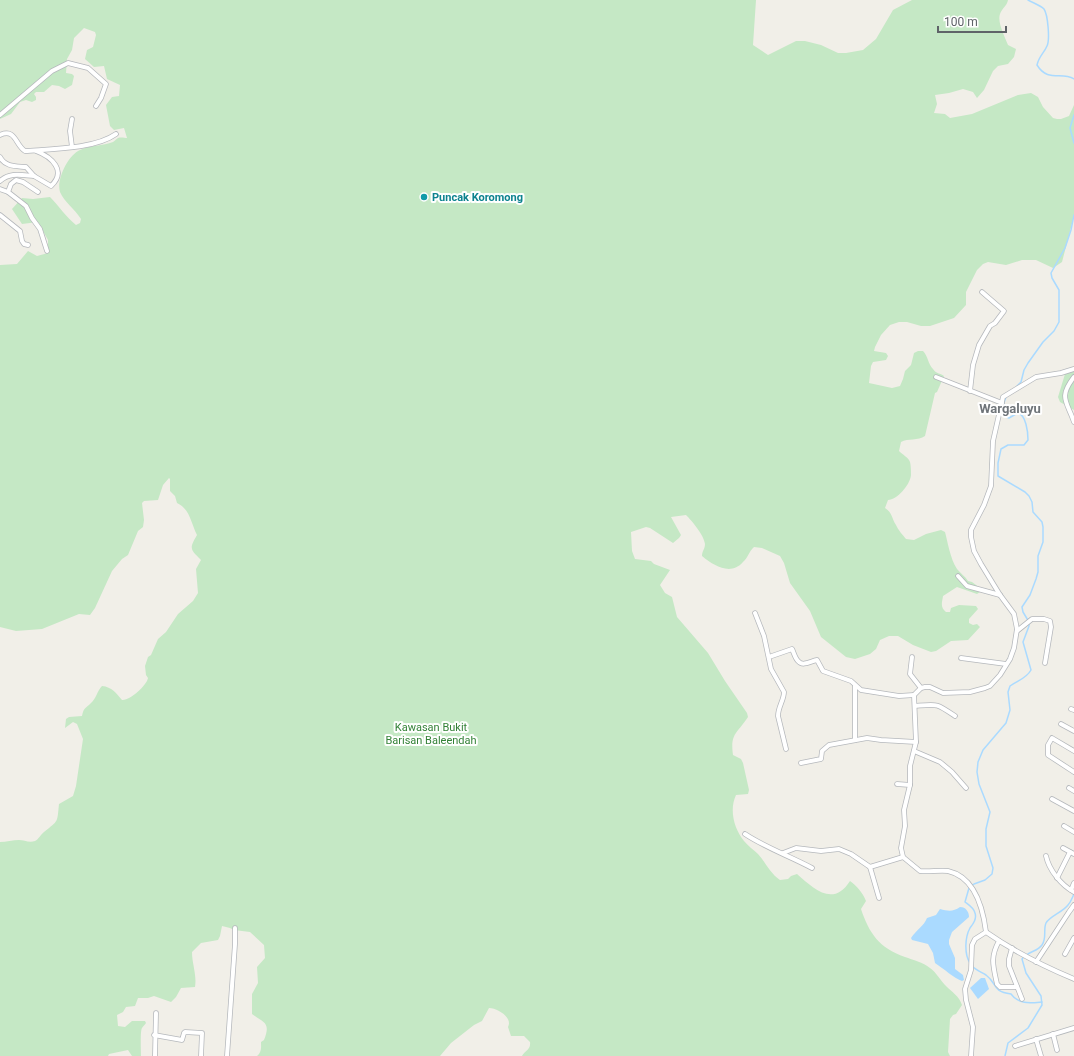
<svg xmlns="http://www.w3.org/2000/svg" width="1074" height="1056" font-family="Roboto,sans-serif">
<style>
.green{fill:#c5e8c5}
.water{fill:#aadaff}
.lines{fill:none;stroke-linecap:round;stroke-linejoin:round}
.stream{stroke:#aadaff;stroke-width:1.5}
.minor-casing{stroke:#b5b8bc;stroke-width:5.5}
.minor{stroke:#fff;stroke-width:4}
.culture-dot{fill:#0f9aa8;stroke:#fff;stroke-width:1.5}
.labels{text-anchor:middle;stroke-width:4;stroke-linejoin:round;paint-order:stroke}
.culture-label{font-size:11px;font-weight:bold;fill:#0d838f;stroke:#fff;text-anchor:start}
.park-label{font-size:11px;fill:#348238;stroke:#fff}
.quarter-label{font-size:13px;font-weight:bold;fill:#70757a;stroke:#fff}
</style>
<rect width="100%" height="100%" fill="#f1efe8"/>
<g class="green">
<path d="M0 0H756L753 45 768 55 796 41H805L821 45 838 53H846L863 50 876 39 893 10 912 0H1008C1007 6 1002 8 1000 14 997 22 1005 37 1008 45L1016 49 1014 57 1008 64 998 66 993 71 984 90 977 98 973 92 963 89 949 93 935 95 937 104 934 113 945 114 950 118 972 114 1018 95 1031 93 1038 97 1043 107 1053 118 1057 119H1061L1069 116 1074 105V216L1062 262 1053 268 1036 260H1022L1006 265 988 262 983 264 977 270 966 292V305L954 318 930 326H921L907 322H899L890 325 881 335 875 347 874 351 886 353 888 356 886 360 873 362 871 366 869 383 892 388 900 386 903 379 905 371 911 365 914 353 918 351H923C928 356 928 364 933 369 936 374 940 373 944 376L937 392 935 393 925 436C918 441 908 438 901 442L899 451C902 454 909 458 910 462 911 466 911 472 911 475 910 485 897 500 888 500L885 508C892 512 892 519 896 525 898 530 903 535 906 539L914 540 926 534 941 530 945 532C948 543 950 558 957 569 960 573 965 576 968 581L972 582 980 588V592L977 594 957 587 943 596C942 603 940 607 946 612H950L951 608 959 605 976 606 978 609 969 619V623L973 625 977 624 980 627 968 640 951 641 936 651 931 652 913 645 898 636H889L880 640 876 649 870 654 855 659 846 657 821 637 810 611 790 583 784 563 780 556 762 548 754 547C749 551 748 558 743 562 731 576 714 566 702 556 702 551 705 549 705 544 704 535 692 521 686 515L671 517 681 535 679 538 673 543 650 528 646 527 631 532 632 551 635 559 651 561 654 564 670 570 660 585 665 593 672 597 677 617 708 653 725 681 747 713 748 717C737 734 730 733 733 755L741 759 743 763 749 790 748 794 736 795C729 810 734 829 744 841 748 846 754 850 758 854 766 863 770 873 780 880L788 879 791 876 797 874C813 888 833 908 850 881 856 885 863 893 866 901L861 909C869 933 879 948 905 957 913 960 923 962 930 968 936 972 941 981 946 986 952 992 959 996 962 1005L956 1014 953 1015 950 1019 948 1052 950 1056H522C525 1050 531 1050 530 1042L524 1036H511L508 1027C513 1018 498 1008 489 1008L482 1021 474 1025 451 1043 440 1056H257C262 1052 261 1047 261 1042L264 1040C271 1022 264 1023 252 1014V994L258 983 257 967 265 958 264 945 250 932 234 930 230 928 222 926 220 936 218 940 201 943 192 952C192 964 197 975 195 987L181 988 176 997 171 1002 154 996 148 998H138L135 1006 126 1007 123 1012 117 1015 118 1026 125 1027 132 1021H145L146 1023C145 1025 143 1026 142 1028 140 1031 141 1051 141 1056H132L128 1050 109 1054 108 1056H0V842C6 842 13 840 19 840 24 840 29 843 35 841 39 839 40 835 44 832 59 820 57 823 59 804L73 796 76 786 83 739 77 724 73 722 65 728 66 719 69 717 82 716C84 707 85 709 91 703 96 699 97 691 102 686 112 687 116 693 122 700 130 701 147 685 148 678L146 675 145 666 148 657 151 655 158 639 166 632 178 614 193 601 198 593 196 569 201 560C190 549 189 549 197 535 191 523 190 509 177 503L175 496 170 491V479L169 478 163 485 158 500 144 501 142 503 144 520 143 527 138 531 128 555 122 559 112 571 95 608 90 615 79 614 42 629 16 631 0 627V265L17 264 28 251 37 256 48 253V240L38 222 22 224 12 209 22 198 33 199 50 197C59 206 66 217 76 225L80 223 81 219C75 209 64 202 60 192 56 180 68 155 80 150 90 145 103 146 113 142 115 141 116 139 118 138 121 137 125 138 127 138L124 128 114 130 110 126 106 105 112 97 119 96 120 85 107 79 104 66 94 67 85 59 87 50 93 47 96 35 95 32 84 28 74 38 72 50 67 59 66 73 72 74 74 76 72 85 65 89 59 86 52 85 44 92H36L34 94 36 97V100L32 102 26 100 20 102 11 114 0 119Z"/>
<polygon points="1074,371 1074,410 1060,402 1058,397 1065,374"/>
</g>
<g class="water">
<path d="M960 907C966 907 969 912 969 917L952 932 949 940V944L955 958V969L963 975 964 980 962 981C955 979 943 968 935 963L933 953 928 944 912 940 911 938C916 930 924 926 927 918L936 915 940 909C948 911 953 912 960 907Z"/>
<polygon points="981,978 985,978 989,989 978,999 970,988"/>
</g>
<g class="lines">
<g class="stream">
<path d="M1028 0C1033 3 1040 5 1044 9 1048 15 1050 40 1047 46 1044 53 1039 56 1037 65 1048 83 1062 71 1074 79"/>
<polyline points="1074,115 1070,128 1074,143"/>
<polyline points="1017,386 1021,382 1024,370 1028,363 1043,342 1054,331 1059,322 1059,290 1052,278 1051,273 1065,248 1071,230 1074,215"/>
<path d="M970 963C964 954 965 937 970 928 973 924 977 919 975 913 974 908 969 905 965 902L969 888 974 884 985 880 992 874 993 868 986 846V829L990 812 979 784 977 772 978 762 983 750 1006 723 1010 710 1008 692 1010 686C1018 680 1026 679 1031 670L1023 642 1029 626V622L1023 612 1022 607 1030 595 1036 579 1038 572V556L1043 542V527L1042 522 1033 512 1032 502 1029 496 1025 492 998 476V463L1001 449 1008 445H1024L1028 440C1028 432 1026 415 1018 413L1009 418 1006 417C1002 411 1003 404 1006 397"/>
<path d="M972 966C976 970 981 972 986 975 998 984 991 991 1011 994 1019 1005 1031 1003 1042 1002"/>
<path d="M1005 1056 1008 1043 1028 1028 1042 1005 1041 996 1026 973 1022 959C1028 951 1037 952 1042 945 1047 938 1043 930 1046 923 1050 916 1063 912 1068 905 1071 902 1072 898 1074 894"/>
</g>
<g class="minor-casing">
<g id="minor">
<polyline points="0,115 52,71 68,63 88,68 106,84 101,98 96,106"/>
<path d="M0 135C16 128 15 145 25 151 51 149 95 149 116 134"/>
<polyline points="72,147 70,131 72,119"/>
<path d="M0 157C5 167 16 166 26 167L34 176 51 186C67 171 52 157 36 151"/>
<path d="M0 181C10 172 21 175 34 176"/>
<polyline points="0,189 8,192 26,206 32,218 40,229 47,251"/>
<polyline points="8,192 11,184 16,180 23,182 38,192"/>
<polyline points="0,215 20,231 22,241 24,244 28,245"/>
<polyline points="936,377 1002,403"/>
<path d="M1074 377C1058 398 1067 401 1074 422"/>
<polyline points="970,391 973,365 979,345 990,326 995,323 1004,311 982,292"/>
<polyline points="958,576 967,586 1000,595"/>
<path d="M755 613 764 636 771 669 784 692C784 700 778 707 778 716L786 749"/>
<polyline points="1017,631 1032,619 1044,619 1050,621 1051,627 1045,663"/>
<path d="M769 657 792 649C794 653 795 658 798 661 803 667 811 661 817 660L823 671 851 681 861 690 899 696 914 695"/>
<polyline points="912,657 910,674 921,688"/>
<polyline points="961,658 1006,664"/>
<polyline points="855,686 855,740"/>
<path d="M915 706C938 704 936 703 955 716"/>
<polyline points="1071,709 1074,710"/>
<polyline points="1061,724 1074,731"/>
<polyline points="914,751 940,762 952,772 966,788"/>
<polyline points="1074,751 1052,738 1048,745 1048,755 1074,772"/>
<polyline points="801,763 821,759 822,751 829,745 867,738 881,740 916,742"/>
<polyline points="897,784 910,785"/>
<polyline points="1069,788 1074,791"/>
<polyline points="1052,799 1074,811"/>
<polyline points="1064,826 1074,832"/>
<path d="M745 834C766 848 790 856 812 868"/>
<polyline points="1063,848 1074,854"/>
<polyline points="783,853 796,848 821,851 839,849 851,854 870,867"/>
<path d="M1046 856C1049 870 1061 885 1074 892"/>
<polyline points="1057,878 1070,852"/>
<polyline points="1071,890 1074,883"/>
<polyline points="879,898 870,867 903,857"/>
<path d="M986 932C983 908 975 877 948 871 939 870 929 872 920 871L903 857 901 848 905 826 904 810 910 785V766L916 742 914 695 921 688 925 687H930L943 693 970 692 985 688 990 686 1000 675 1010 659 1014 648 1017 629 1014 614 1000 595 981 564 974 551 971 537V530L984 505 991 486 993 441 1003 397 1036 377 1061 373 1074 369"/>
<path d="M999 941C990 957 993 966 997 984L1000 987H1017"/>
<polyline points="1012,948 1009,959 1009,966 1022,999"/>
<polyline points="1065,954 1074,938"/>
<polyline points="1036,962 1069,912 1074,905"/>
<polyline points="1053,1034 1057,1050"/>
<polyline points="154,1035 182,1040 184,1033 185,1032 202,1033 201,1056"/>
<polyline points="1036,1039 1041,1056"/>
<polyline points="1015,1046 1074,1028"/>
<polyline points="155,1056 156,1013"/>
<polyline points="227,1056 235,944 235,928"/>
<path d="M971 1056 973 1027 966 1000 965 989 971 970 972 945 975 939 986 932C1013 951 1043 966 1074 979"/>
</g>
</g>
<use href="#minor" class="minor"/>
</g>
<circle class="culture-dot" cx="424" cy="197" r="4"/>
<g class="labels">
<g class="culture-label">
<text x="432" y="201">Puncak Koromong</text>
</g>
<g class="park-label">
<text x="431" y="731">Kawasan Bukit<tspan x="431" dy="13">Barisan Baleendah</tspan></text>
</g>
<g class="quarter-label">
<text x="1010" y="413">Wargaluyu</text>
</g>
</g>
<path d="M938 26v6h68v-6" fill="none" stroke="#5f6368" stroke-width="2"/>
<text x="944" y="26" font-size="12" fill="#5f6368" stroke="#ffffff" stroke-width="3" paint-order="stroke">100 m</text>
</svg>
